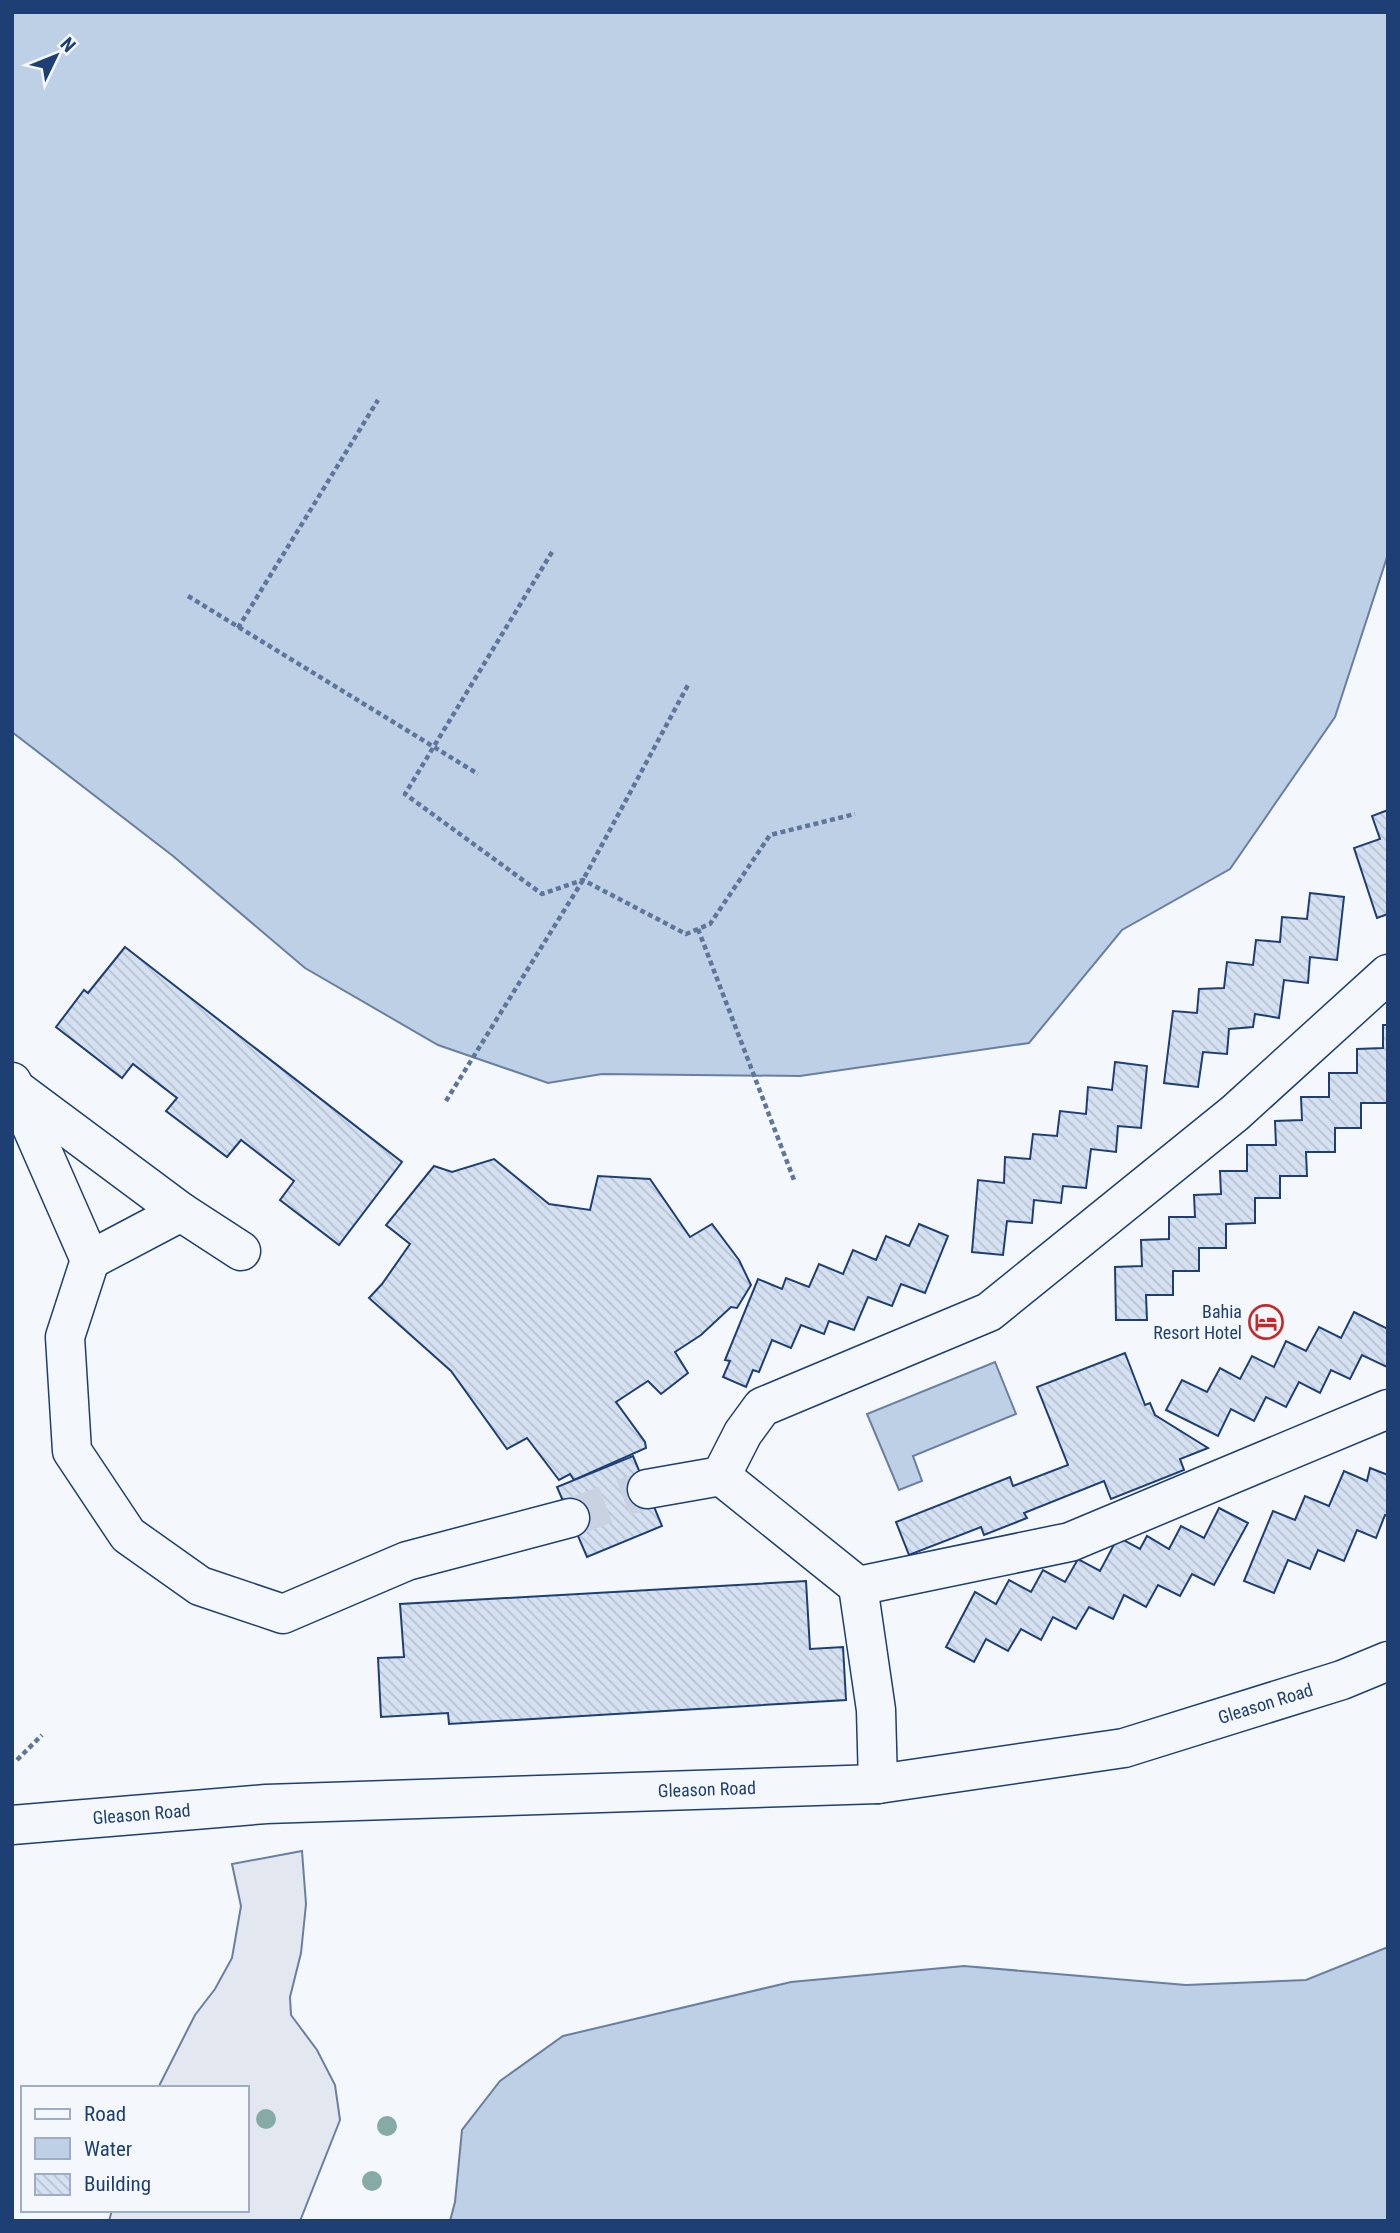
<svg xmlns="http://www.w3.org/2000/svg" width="1400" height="2233" font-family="'Roboto Condensed',sans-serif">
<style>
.parking{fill:#e3e8f0;stroke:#687fa3;stroke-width:2}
.water{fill:#bed0e5;stroke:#687fa3;stroke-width:2}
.building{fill:url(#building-back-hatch);stroke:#1d3f73;stroke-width:2}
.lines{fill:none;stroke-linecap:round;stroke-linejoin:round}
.minor-tunnel{stroke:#c9d2e0;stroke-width:38;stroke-dasharray:38 19;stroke-linecap:butt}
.minor-casing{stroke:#1d3f73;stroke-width:41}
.path{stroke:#5e769c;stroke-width:4.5;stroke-dasharray:5 3.5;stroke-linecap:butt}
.minor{stroke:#f4f7fb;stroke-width:38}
.tree{fill:#86aba6}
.labels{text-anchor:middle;stroke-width:5;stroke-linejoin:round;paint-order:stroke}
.poi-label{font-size:18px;fill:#1d3f73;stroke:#f4f7fb;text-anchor:end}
.street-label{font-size:18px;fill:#1d3f73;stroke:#f4f7fb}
</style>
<defs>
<pattern id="building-back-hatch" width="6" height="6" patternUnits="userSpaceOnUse" patternTransform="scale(1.75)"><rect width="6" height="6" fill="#d5e0f0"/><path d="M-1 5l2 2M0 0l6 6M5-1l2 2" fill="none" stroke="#b6c1d1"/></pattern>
</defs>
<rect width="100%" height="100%" fill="#f4f7fb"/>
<polygon class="parking" points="302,1851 306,1904 301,1953 290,1997 291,2015 317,2050 335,2085 340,2120 300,2221 109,2221 112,2210 247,2210 247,2088 158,2088 195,2015 215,1989 232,1958 241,1906 232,1864"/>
<g class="water">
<polygon points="12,12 1388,12 1388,554 1335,717 1230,869 1122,930 1029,1043 800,1076 602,1074 548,1083 438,1045 305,968 173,856 12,732"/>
<polygon points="995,1362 1016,1414 913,1456 922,1481 899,1490 867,1414"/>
<polygon points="1388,1947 1388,2221 450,2221 455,2202 462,2130 500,2081 563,2036 791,1982 964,1966 1186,1985 1306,1980"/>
</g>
<g class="building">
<polygon points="1388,810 1388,914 1377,918 1354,848 1380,839 1372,816"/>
<polygon points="1310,893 1344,897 1337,960 1310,957 1308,983 1284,980 1279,1018 1255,1014 1253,1027 1229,1029 1227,1054 1203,1052 1198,1087 1164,1083 1173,1011 1197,1013 1199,989 1224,988 1227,962 1253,965 1256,940 1280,942 1282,917 1307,919"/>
<polygon points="125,947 402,1162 339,1245 280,1200 294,1181 241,1140 227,1157 166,1111 177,1098 133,1064 122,1078 56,1027 84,990 88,993"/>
<polygon points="1383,1025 1388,1025 1388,1103 1361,1103 1361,1128 1335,1128 1335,1152 1306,1152 1307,1176 1280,1176 1280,1198 1255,1198 1255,1223 1226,1224 1226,1248 1199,1248 1199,1271 1173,1271 1173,1295 1146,1295 1147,1320 1116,1320 1115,1267 1142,1266 1141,1240 1169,1239 1169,1217 1195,1217 1194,1195 1221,1194 1220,1171 1247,1171 1247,1145 1276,1145 1275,1121 1302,1120 1301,1097 1329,1097 1329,1073 1357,1073 1357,1049 1383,1048"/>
<polygon points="1115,1062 1147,1066 1141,1128 1118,1126 1116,1152 1091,1149 1086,1188 1063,1186 1061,1203 1034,1200 1032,1223 1007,1221 1003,1255 972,1252 978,1180 1004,1183 1005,1157 1030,1159 1033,1134 1057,1136 1060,1111 1086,1114 1088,1087 1112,1090"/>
<polygon points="494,1159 549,1204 590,1210 598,1176 650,1179 690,1237 712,1224 739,1260 751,1285 737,1308 731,1307 701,1335 675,1352 688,1373 661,1394 648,1381 616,1402 645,1442 646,1448 574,1480 570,1474 559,1480 527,1438 507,1449 451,1371 369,1298 382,1284 410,1244 386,1225 434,1166 452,1172"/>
<polygon points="919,1224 948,1236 925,1293 901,1284 892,1306 868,1297 854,1330 829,1321 824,1334 801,1325 791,1348 772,1340 759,1372 753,1370 746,1387 723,1377 730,1361 725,1360 758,1279 782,1289 786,1278 809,1287 819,1264 843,1274 853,1250 876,1260 886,1236 909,1246"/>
<polygon points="1354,1312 1388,1329 1387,1367 1362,1355 1350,1379 1331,1370 1320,1393 1299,1382 1286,1407 1266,1397 1254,1421 1231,1409 1218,1436 1166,1410 1182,1380 1207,1392 1220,1368 1240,1379 1252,1356 1274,1367 1286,1341 1306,1351 1319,1327 1341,1338"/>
<polygon points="1125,1353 1145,1405 1150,1403 1155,1415 1208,1448 1180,1459 1184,1470 1111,1499 1104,1481 1024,1513 1027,1518 984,1535 981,1527 909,1555 896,1522 1010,1477 1013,1486 1068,1465 1037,1387"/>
<polygon points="633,1456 662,1526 587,1557 557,1487"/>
<polygon points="1370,1468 1388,1475 1388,1516 1385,1515 1376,1538 1357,1530 1344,1561 1318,1550 1310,1569 1288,1560 1274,1593 1244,1581 1273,1511 1295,1520 1305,1496 1329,1506 1344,1471 1367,1481"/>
<polygon points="1219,1508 1248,1523 1214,1585 1192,1574 1180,1596 1158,1585 1146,1607 1124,1595 1113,1619 1089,1607 1076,1629 1053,1617 1041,1640 1021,1629 1008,1651 986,1639 974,1662 946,1647 975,1592 996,1604 1009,1580 1031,1592 1043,1570 1065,1582 1078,1559 1100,1571 1118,1537 1140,1549 1147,1536 1169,1549 1181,1526 1204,1538"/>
<polygon points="806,1581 810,1649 843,1647 846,1700 449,1724 448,1713 381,1717 378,1658 404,1657 400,1604"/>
</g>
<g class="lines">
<polyline class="minor-tunnel" points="570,1518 647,1489"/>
<g class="minor-casing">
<g id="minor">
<polyline points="12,1082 90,1260 65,1337 72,1451 128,1535 200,1586 283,1614 407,1561 570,1518"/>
<polyline points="17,1090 181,1212"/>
<polyline points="90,1260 181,1212 241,1251"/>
<polyline points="721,1476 858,1586 1070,1542 1388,1409"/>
<polyline points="647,1489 721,1476 743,1433 762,1407 989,1312 1235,1113 1388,974"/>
<polyline points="858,1586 876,1710 878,1784"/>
<path id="s1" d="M12 1825 266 1804 878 1784 1124 1748 1342 1680 1388 1661"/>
</g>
</g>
<g class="path">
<polyline points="552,552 405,794 542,894 583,880 686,934 710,924 770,835 855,814"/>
<polyline points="188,596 478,774"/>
<polyline points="238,628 378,400"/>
<polyline points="698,929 794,1180"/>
<polyline points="446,1101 583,880 688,685"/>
<polyline points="17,1760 42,1735"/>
</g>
<use href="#minor" class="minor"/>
</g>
<g class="tree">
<circle cx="266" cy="2119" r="10"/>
<circle cx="387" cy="2126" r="10"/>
<circle cx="372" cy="2181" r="10"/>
</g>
<defs>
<g id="hotel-ring" transform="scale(1.75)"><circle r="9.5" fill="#f4f7fb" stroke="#c62828" stroke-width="1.5"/><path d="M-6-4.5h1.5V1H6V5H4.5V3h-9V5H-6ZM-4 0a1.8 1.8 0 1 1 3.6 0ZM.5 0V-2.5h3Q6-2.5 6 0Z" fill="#c62828"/></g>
</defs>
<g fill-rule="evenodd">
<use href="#hotel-ring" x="1266" y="1322"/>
</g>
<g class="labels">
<g class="poi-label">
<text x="1242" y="1318">Bahia<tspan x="1242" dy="21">Resort Hotel</tspan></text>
</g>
<g class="street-label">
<text dy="6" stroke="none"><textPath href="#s1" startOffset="1264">Gleason Road</textPath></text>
<text dy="6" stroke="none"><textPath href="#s1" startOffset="696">Gleason Road</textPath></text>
<text dy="6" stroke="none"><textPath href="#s1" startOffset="130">Gleason Road</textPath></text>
</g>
</g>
<rect width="1400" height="2233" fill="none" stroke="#1d3f73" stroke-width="28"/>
<rect x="21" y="2086" width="228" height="126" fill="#f4f7fb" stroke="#9eadc5" stroke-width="2"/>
<rect x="35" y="2109" width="35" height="10" fill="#f4f7fb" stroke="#9eadc5" stroke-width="2"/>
<text x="84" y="2121" font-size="21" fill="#1d3f73">Road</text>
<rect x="35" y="2138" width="35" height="21" fill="#bed0e5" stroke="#9eadc5" stroke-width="2"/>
<text x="84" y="2156" font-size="21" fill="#1d3f73">Water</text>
<rect x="35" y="2174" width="35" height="21" fill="url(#building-back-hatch)" stroke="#9eadc5" stroke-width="2"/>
<text x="84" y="2191" font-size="21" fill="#1d3f73">Building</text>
<g transform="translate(56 56) rotate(47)" stroke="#f4f7fb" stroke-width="5" paint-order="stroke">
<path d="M0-5L12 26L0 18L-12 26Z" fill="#1d3f73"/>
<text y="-10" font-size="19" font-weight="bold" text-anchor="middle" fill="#1d3f73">N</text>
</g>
</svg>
